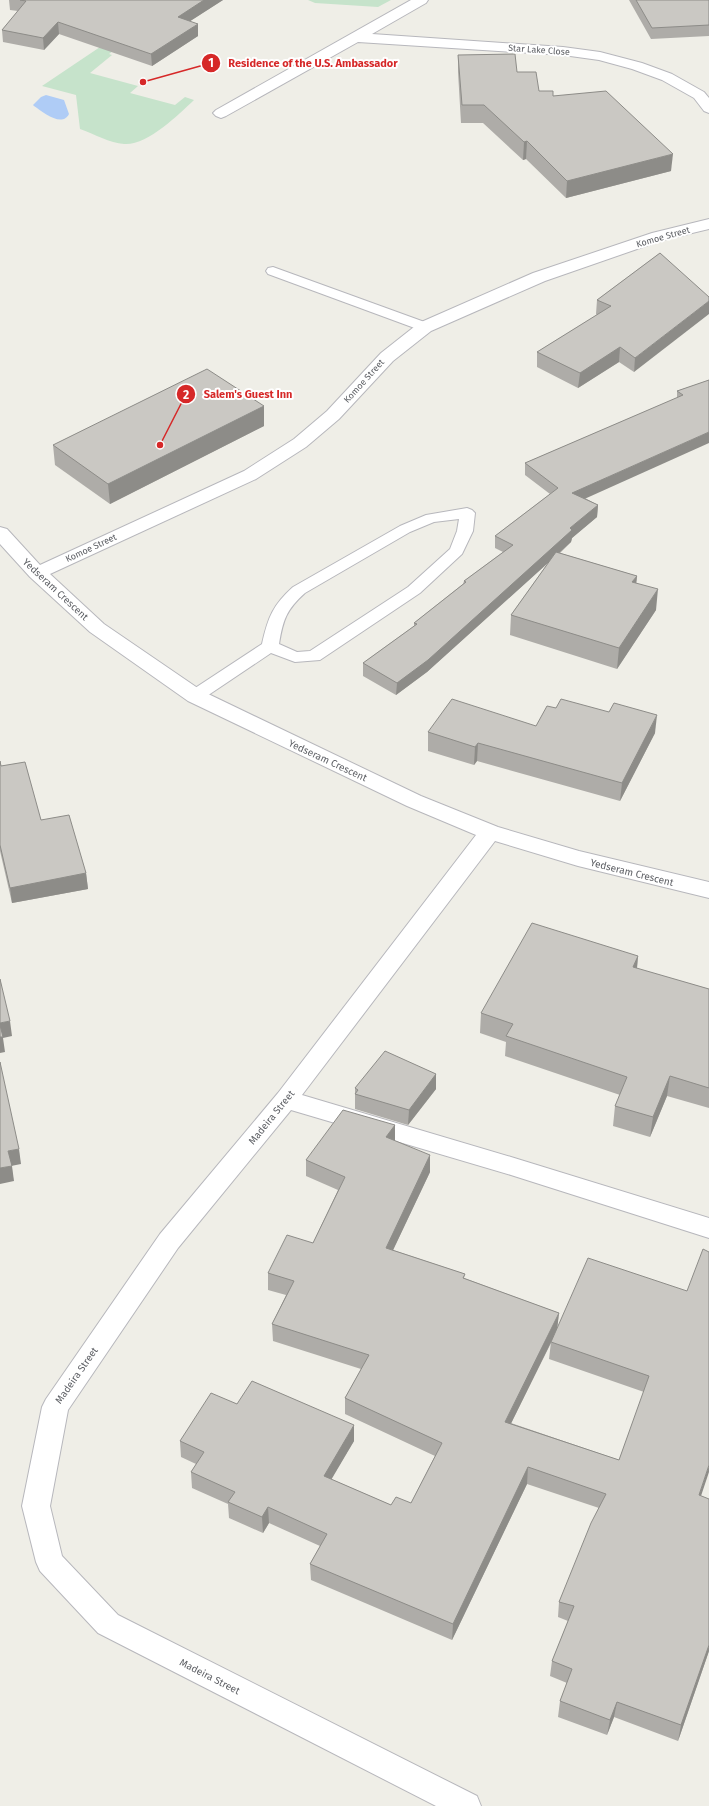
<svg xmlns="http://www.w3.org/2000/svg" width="709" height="1806" font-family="'Fira Sans',sans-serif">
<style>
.green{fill:#c6e3cb}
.water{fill:#afccf6}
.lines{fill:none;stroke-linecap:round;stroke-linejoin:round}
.lane-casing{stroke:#b7b7bc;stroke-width:2}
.street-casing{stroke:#b7b7bc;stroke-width:2}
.lane{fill:#fff;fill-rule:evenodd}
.street{fill:#fff;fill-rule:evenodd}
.wall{fill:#aeaca8;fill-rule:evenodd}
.shaded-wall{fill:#8d8c88}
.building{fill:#cac8c3;stroke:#8d8c88}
.labels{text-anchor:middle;stroke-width:4;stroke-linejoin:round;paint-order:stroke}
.far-street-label{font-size:9px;fill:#5e6065;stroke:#fff}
.street-label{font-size:10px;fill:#5e6065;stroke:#fff}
.leader{fill:none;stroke:#d62828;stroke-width:1.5}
.callout-dot{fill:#d62828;stroke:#fff;stroke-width:1.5}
.mark-label{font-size:12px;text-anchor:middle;font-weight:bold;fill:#fff}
.callout-label{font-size:11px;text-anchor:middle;font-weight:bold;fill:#d62828;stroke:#fff;stroke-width:4;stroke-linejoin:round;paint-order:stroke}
</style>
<rect width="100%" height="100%" fill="#efeee7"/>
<g class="green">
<polygon points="308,0 391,0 378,7 315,3"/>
<path d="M139 31 109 54 112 55 90 73 138 86 130 93 175 105 185 97 194 100C178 115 147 146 124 144 110 143 94 134 80 129L76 95 42 86 103 45Z"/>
</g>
<path class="water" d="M46 95 64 100 69 114C62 128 43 112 34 106L33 105 41 97Z"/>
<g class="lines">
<g class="lane-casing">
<g id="lane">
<polygon points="273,267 430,324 432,327 430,330 420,330 268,274 266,271 268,268"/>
<path d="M467 508 472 510 475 513 473 531 462 554 420 593 320 660 295 662 271 653 201 700 195 701 189 700 187 696 189 692 262 644C268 617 273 605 293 587L400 526 426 515ZM459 519 457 531 450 549 408 587 310 651 297 652 279 644C283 620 286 610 305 593L410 532 434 522Z"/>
</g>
</g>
<g class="street-casing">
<g id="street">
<polygon points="411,0 428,0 426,3 372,34 563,47 600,52 642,63 672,74 704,92 709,98 709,113 704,111 694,98 662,80 632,69 599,60 563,55 358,42 226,116 221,118 216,116 213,113 216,110"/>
<polygon points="709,219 709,229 663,240 545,281 431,331 393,361 339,419 306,447 256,479 50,574 104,624 202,691 421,796 498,827 579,851 709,882 709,898 578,866 495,841 302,1095 511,1157 709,1218 709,1238 511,1175 291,1110 178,1248 68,1410 50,1506 62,1556 118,1615 477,1796 481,1806 436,1806 98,1633 40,1571 36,1562 22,1506 42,1407 46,1399 160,1234 278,1093 476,835 407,806 188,701 90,632 30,577 0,544 0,527 7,529 40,565 244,471 294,439 327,411 381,353 419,323 533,273 652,233"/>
</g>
</g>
<use href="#lane" class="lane"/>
<use href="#street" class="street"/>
</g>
<g class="wall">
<polygon points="9,0 223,0 190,21 198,36 152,66 59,34 44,50 3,42 2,30 18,11 10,10"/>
<polygon points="629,0 709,0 709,36 651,39"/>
<polygon points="458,55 517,72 539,91 553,96 671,171 566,198 526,159 523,160 483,123 461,123 458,72"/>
<polygon points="660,253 634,372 619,362 578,388 537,367 537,352 597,315 596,314 597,300"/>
<polygon points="709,380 585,498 598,505 597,517 572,538 571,542 560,553 637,576 636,583 656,610 617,669 510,635 511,615 548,563 427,672 396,695 363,676 363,663 414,626 414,623 463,584 464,581 503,552 495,548 495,536 550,494 525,475 525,463 677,398 677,391"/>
<polygon points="264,406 264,426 110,504 55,465 53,445"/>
<polygon points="536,726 655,733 620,801 477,761 474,765 428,751 428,732"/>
<polygon points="0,761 1,766 41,820 86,873 88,889 12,903 0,851"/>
<polygon points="638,956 637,969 709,989 709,1108 667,1096 650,1137 613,1126 615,1106 620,1095 505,1056 506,1042 480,1033 481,1013"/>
<polygon points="436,1074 436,1089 408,1125 355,1109 355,1088"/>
<path d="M395 1125V1141L430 1172 393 1250 465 1274 464 1278 559 1313 557 1328 687 1291 701 1496 709 1651 678 1741 614 1717 607 1735 558 1717 560 1701 567 1683 550 1676 552 1661 568 1621 558 1617 559 1602 599 1508 527 1484 452 1640 311 1580 310 1564 320 1546 269 1523 263 1533 229 1518 228 1504 192 1488 191 1472 196 1464 181 1457 180 1441 237 1404 354 1441 331 1479 391 1505 411 1503 435 1456 345 1414V1398L361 1369 273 1341 272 1324 286 1295 268 1290V1273L313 1243 338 1190 306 1176V1160ZM552 1341 551 1342 549 1359 644 1392 619 1460 511 1423Z"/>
</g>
<g class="shaded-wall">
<polygon points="204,0 223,0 178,29 178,17"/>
<polygon points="58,22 59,34 44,50 43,38"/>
<polygon points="198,24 198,36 152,66 151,54"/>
<polygon points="527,141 526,159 523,160 524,142"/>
<polygon points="673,154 671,171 566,198 567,181"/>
<polygon points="709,301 709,314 634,372 635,358"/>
<polygon points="620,347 619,362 578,388 580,373"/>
<polygon points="264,406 264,426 110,504 108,484"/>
<polygon points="709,432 709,443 571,505 572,493"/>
<polygon points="598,505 597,517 572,538 571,542 427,672 396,695 397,683 570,528"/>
<polygon points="637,576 635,596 632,582"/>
<polygon points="658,589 656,610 617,669 619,648"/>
<polygon points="657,715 655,733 620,801 622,783"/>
<polygon points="478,743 477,761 474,765 475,747"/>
<polygon points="86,873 88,889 12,903 10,888"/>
<polygon points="638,956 636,977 633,967"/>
<polygon points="10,1021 12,1036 3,1038 5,1052 0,1053 0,1023"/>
<polygon points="436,1074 436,1089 408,1125 409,1110"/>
<polygon points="670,1076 667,1096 650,1137 653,1117"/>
<polygon points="395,1125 395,1142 386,1137"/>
<polygon points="19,1149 21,1164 11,1166 8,1151"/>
<polygon points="430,1155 430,1172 386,1265 386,1248"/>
<polygon points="12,1166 14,1181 0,1184 0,1168"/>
<polygon points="559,1313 557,1330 504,1438 505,1422"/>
<polygon points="354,1425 354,1441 324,1492 324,1476"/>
<polygon points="709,1465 709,1472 696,1511 699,1495"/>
<polygon points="528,1467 527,1484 452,1640 453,1624"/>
<polygon points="268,1507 269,1523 263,1533 262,1517"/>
<polygon points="709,1645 709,1651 678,1741 681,1725"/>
<polygon points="617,1702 614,1717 607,1735 610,1720"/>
</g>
<g class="building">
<polygon points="20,0 204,0 178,17 198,24 151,54 58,22 43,38 2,30 26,1"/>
<polygon points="636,0 709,0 709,25 652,28"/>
<polygon points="515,54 517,72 536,72 539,91 553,91 553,96 606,91 673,154 567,181 527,141 524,142 484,105 462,105 458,55"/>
<polygon points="660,253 709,297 709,301 635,358 620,347 580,373 537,352 611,306 597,300"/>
<polygon points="207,369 264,406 108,484 53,445"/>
<polygon points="709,380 709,432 572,493 598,505 570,528 572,530 428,660 397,683 363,663 417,624 414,623 466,582 464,581 513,545 495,536 558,488 525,463 683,395 677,391"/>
<polygon points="556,552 637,576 632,582 658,589 619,648 511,615"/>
<polygon points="452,699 536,726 547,706 556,708 561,699 609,712 614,703 657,715 622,783 478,743 475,747 428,732"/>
<polygon points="0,761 1,766 25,762 41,820 69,815 86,873 10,888 0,845"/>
<polygon points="532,923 638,956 633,967 709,989 709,1088 670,1076 653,1117 615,1106 627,1077 506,1036 513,1024 481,1013"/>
<polygon points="0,979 10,1021 0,1023"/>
<polygon points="0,1025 3,1037 0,1037"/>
<polygon points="385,1051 436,1074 409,1110 355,1094 358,1090 355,1088"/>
<polygon points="0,1062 19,1149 8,1151 12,1166 0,1168"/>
<polygon points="343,1110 395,1125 386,1137 430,1155 386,1248 465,1274 463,1278 559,1313 505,1422 619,1460 649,1376 551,1342 588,1258 687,1291 703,1249 709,1252 709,1465 699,1495 709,1499 709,1645 681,1725 617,1702 610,1720 560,1701 572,1669 552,1661 574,1606 559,1602 591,1523 606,1494 528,1467 453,1624 310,1564 327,1534 268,1507 262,1517 228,1502 235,1492 191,1472 204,1452 180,1441 211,1393 237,1404 252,1381 354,1425 324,1476 391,1505 396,1497 411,1503 442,1443 345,1398 369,1355 272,1324 294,1281 268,1273 287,1235 313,1243 345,1177 306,1160"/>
</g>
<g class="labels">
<g class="far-street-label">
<text transform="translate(539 50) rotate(4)" y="3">Star Lake Close</text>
<text transform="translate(663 237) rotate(-16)" y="3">Komoe Street</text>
<text transform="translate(364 381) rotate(-48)" y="3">Komoe Street</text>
<text transform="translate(91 548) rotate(-25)" y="3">Komoe Street</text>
</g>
<g class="street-label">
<text transform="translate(56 589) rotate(43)" y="4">Yedseram Crescent</text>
<text transform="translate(328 760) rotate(25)" y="4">Yedseram Crescent</text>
<text transform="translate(632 872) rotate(14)" y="4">Yedseram Crescent</text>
<text transform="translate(271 1117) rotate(-51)" y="4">Madeira Street</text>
<text transform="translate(76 1375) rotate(-55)" y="4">Madeira Street</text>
<text transform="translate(210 1676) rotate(27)" y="4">Madeira Street</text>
</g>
</g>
<path class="leader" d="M143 82L211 63M160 445L186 394"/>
<g class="callout-dot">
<circle cx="143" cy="82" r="4"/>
<circle cx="160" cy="445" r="4"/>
<circle cx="211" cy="63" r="10"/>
<circle cx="186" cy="394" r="10"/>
</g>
<g class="mark-label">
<text x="211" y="67">1</text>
<text x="186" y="399">2</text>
</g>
<g class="callout-label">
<text x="313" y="67">Residence of the U.S. Ambassador</text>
<text x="248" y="398">Salem's Guest Inn</text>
</g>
</svg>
